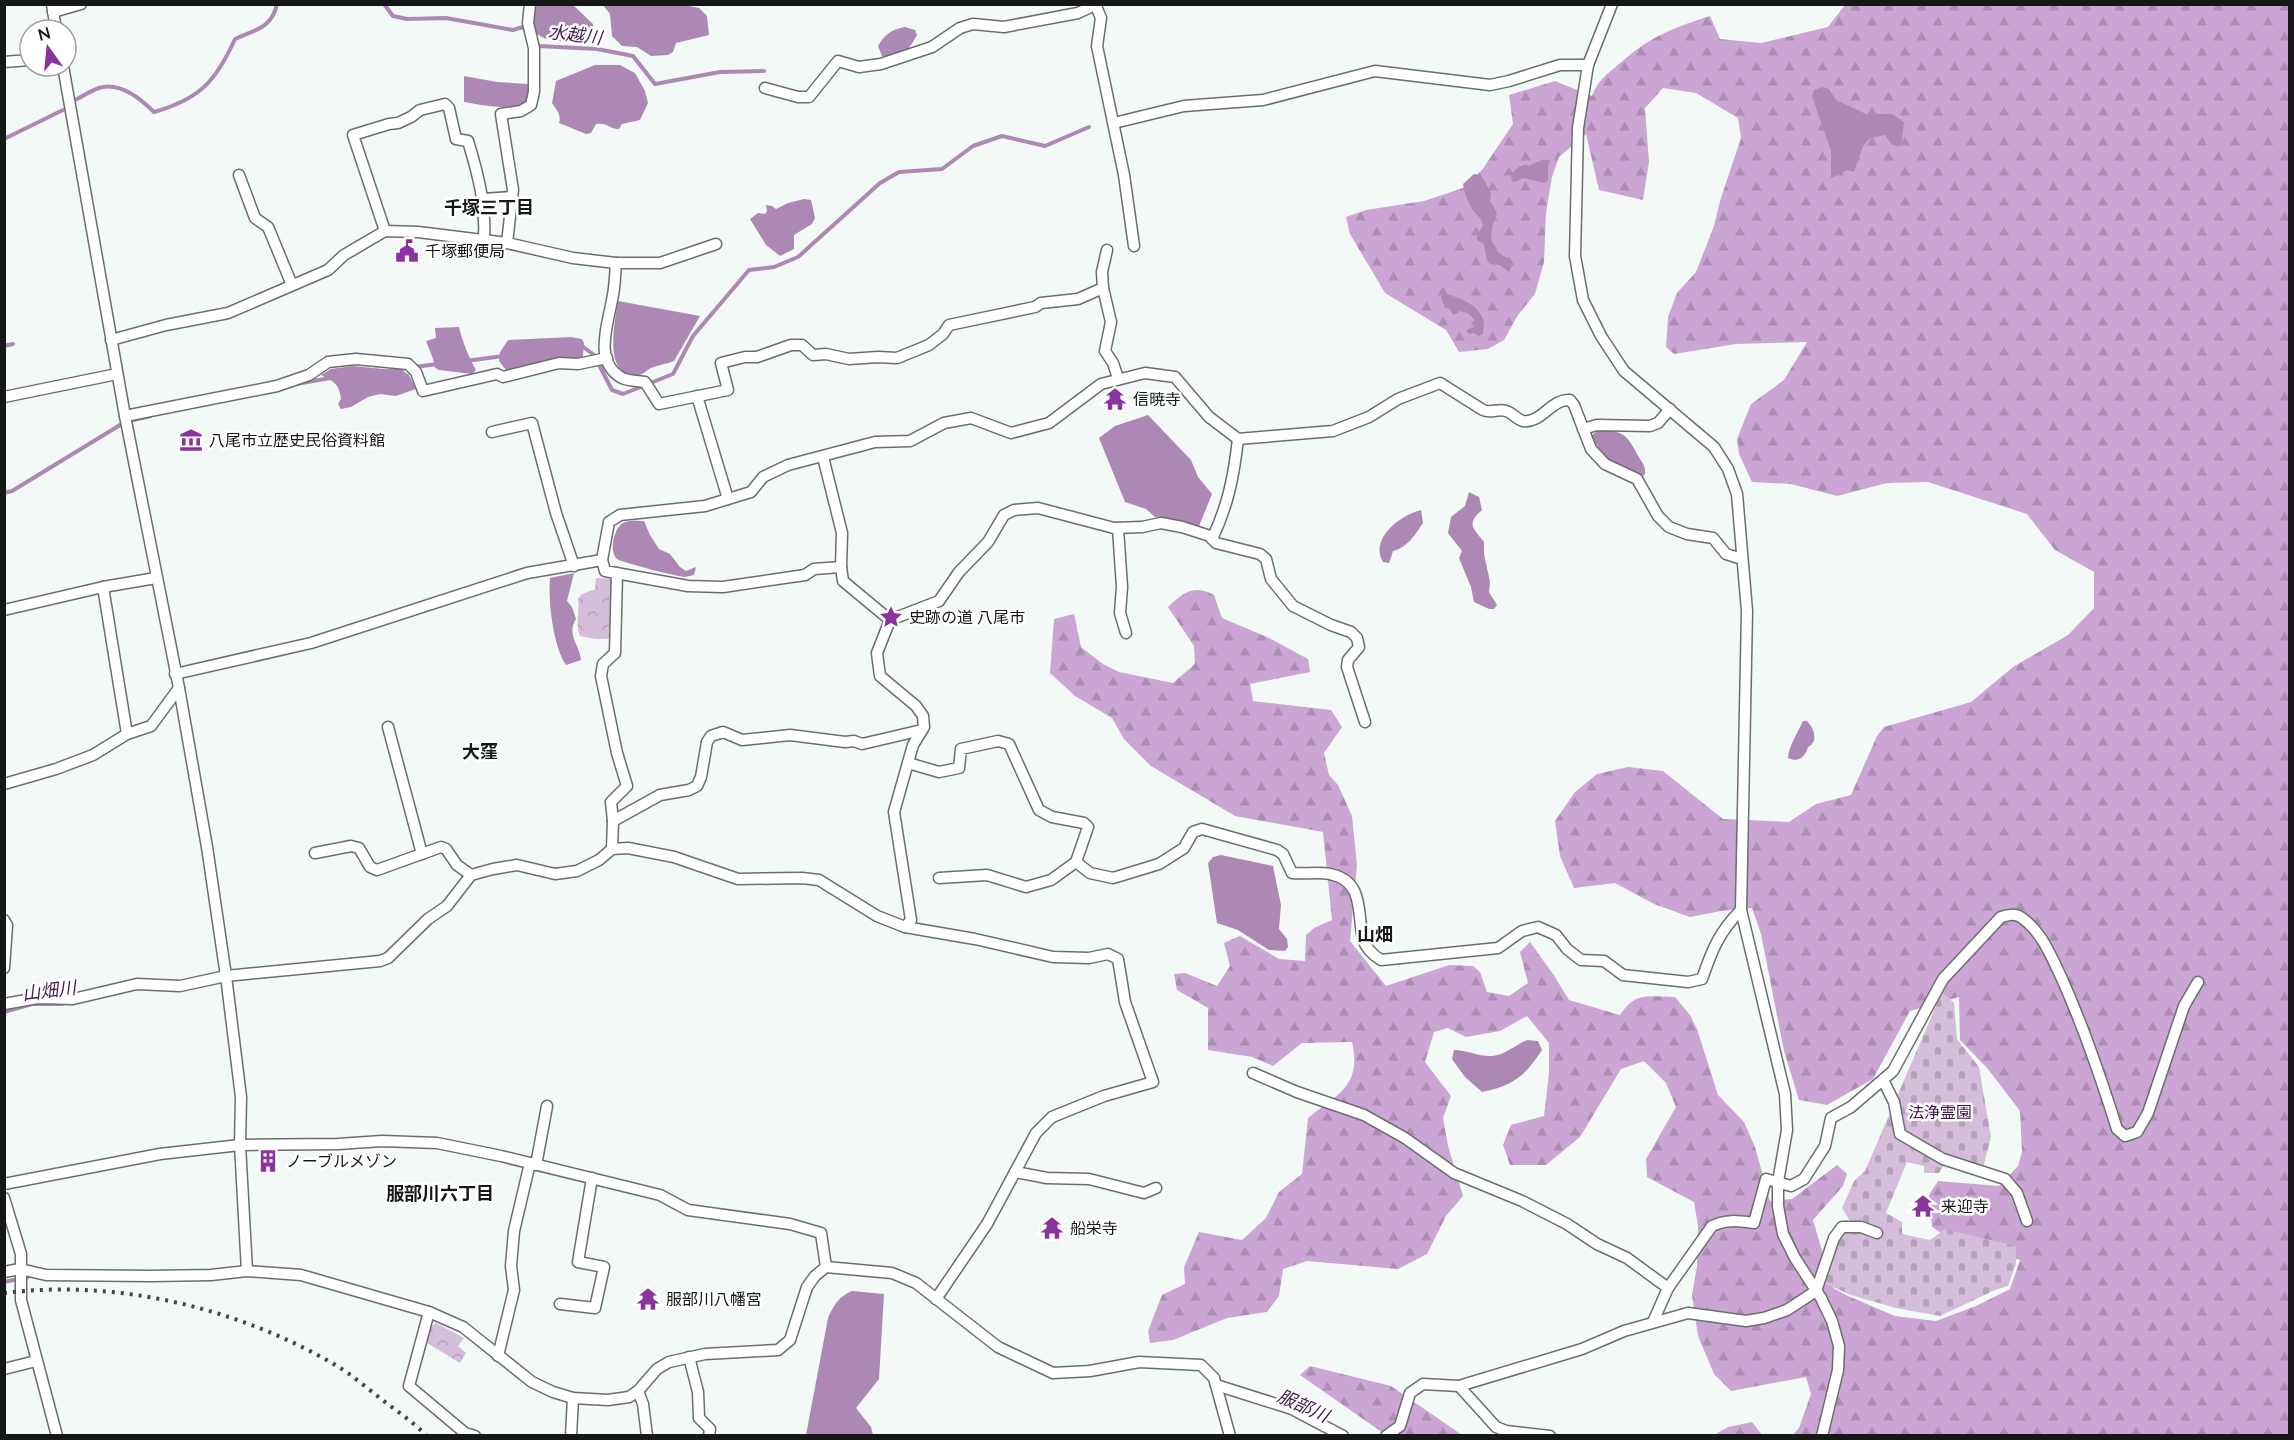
<svg xmlns="http://www.w3.org/2000/svg" width="2294" height="1440" font-family="Lato,'Noto Sans JP',sans-serif">
<style>
.forest{fill:url(#forest-firs)}
.cemetery{fill:url(#cemetery-stones)}
.park{fill:url(#park-crowns)}
.water{fill:#ad88b4}
.lines{fill:none;stroke-linecap:round;stroke-linejoin:round}
.stream{stroke:#ad88b4;stroke-width:4}
.street-casing{stroke:#6a6f6d;stroke-width:13}
.street{stroke:#fff;stroke-width:10}
.rail{stroke:#424544;stroke-width:4;stroke-dasharray:3 6;stroke-linecap:butt}
.labels{text-anchor:middle;stroke-width:5;stroke-linejoin:round;paint-order:stroke}
.poi-label{font-size:16px;fill:#161817;stroke:#fff;text-anchor:start}
.park-label{font-size:16px;fill:#3f1048;stroke:#fff}
.water-label{font-size:18px;font-style:italic;fill:#471950;stroke:#fff}
.neighbourhood-label{font-size:18px;font-weight:bold;fill:#161817;stroke:#fff}
</style>
<defs>
<pattern id="forest-firs" width="22" height="20" patternUnits="userSpaceOnUse" patternTransform="scale(1.5)"><rect width="22" height="20" fill="#cba5d3"/><path d="M5 1l3.5 6h-7zM16 11l3.5 6h-7z" fill="#ae8db4"/></pattern>
<pattern id="cemetery-stones" width="16" height="16" patternUnits="userSpaceOnUse" patternTransform="scale(1.5)"><rect width="16" height="16" fill="#d5bcda"/><path d="M2 7V4a2 2 0 0 1 4 0v3zM10 15v-3a2 2 0 0 1 4 0v3z" fill="#b6a1ba"/></pattern>
<pattern id="park-crowns" width="20" height="18" patternUnits="userSpaceOnUse" patternTransform="scale(1.5)"><rect width="20" height="18" fill="#d5bcda"/><path d="M2 6a3 3 0 1 1 6 0M12 15a3 3 0 1 1 6 0" fill="none" stroke="#b6a1ba"/></pattern>
</defs>
<rect width="100%" height="100%" fill="#f3f9f7"/>
<g class="forest">
<path d="M1845 5H2289V1435H1793L1799 1428 1811 1394 1806 1377 1731 1391 1714 1374 1698 1336 1692 1295 1697 1266 1698 1225 1694 1202 1647 1177 1646 1159 1676 1107 1666 1083 1644 1061 1621 1069 1580 1137 1546 1165H1510L1503 1145 1511 1125 1544 1116 1549 1073V1043L1527 1016 1500 1031 1466 1037 1448 1028 1434 1032 1425 1062 1451 1096 1443 1118 1448 1146 1463 1196 1446 1216 1427 1254 1398 1269 1307 1261 1283 1269 1279 1296 1267 1312 1227 1318 1173 1340 1150 1343 1148 1331 1162 1295 1185 1284 1184 1267 1199 1232 1242 1240 1266 1218 1279 1192 1302 1174 1308 1118C1338 1094 1362 1086 1352 1042L1302 1043 1273 1066 1252 1057 1208 1050V1008L1177 990 1174 974 1185 973 1217 986 1230 966 1224 943 1240 936 1279 959 1305 961 1306 935 1314 928 1332 920 1323 832 1235 816 1151 766 1124 739 1112 718 1075 696 1050 673 1054 619 1074 614 1081 647 1103 664 1119 672 1173 683 1195 664 1194 646 1168 607C1183 593 1194 584 1214 595L1222 618 1267 637 1308 659 1310 672 1250 684 1253 701 1331 710 1342 727 1324 753 1329 775 1338 785 1352 816 1357 865 1350 941 1386 986 1449 965 1473 966 1480 972 1487 992 1509 996 1528 983 1520 952 1530 942 1553 974 1569 1000 1620 1015C1636 991 1648 997 1675 997L1690 1015 1697 1029 1718 1095 1744 1122 1755 1147 1770 1201 1792 1199 1837 1165 1847 1174 1843 1186 1813 1220 1833 1288 1848 1296 1895 1316 1936 1321 1976 1306 2010 1289 2020 1260 1965 1248 1932 1227 1929 1195 1938 1181 1999 1186 2018 1166 2022 1152 2020 1111 1988 1069 1960 1040 1959 997 1910 1011 1873 1079 1827 1105 1799 1100 1784 1051 1761 934 1752 908 1721 911 1690 917 1654 904 1615 883 1574 888 1560 856 1555 821 1575 792 1597 774 1628 767 1663 771 1723 819 1789 822 1816 804 1851 795 1877 736 1884 727 1971 702 2013 667 2068 635 2094 608V572L2055 550 2027 514 1928 482 1887 483 1837 496 1791 484 1752 482 1739 454 1737 439 1751 404 1784 380 1807 342 1736 344 1674 354 1666 347 1668 317 1677 293 1696 272 1714 226 1720 201 1741 138 1738 118 1696 93 1663 88 1645 108 1649 162 1643 200 1599 190 1586 134 1559 157 1552 177 1546 213 1544 262 1535 294 1518 315 1504 340 1488 349 1459 352 1446 330 1385 293 1350 234 1346 217 1366 210 1424 201 1463 188 1482 170 1513 124 1509 95 1555 81 1592 96C1598 80 1606 75 1619 64 1651 36 1670 29 1710 16L1720 39 1761 43 1828 27Z"/>
<polygon points="1310,1366 1391,1386 1462,1435 1386,1435 1300,1375"/>
<polygon points="1752,1422 1762,1435 1714,1435 1728,1427"/>
</g>
<polygon class="cemetery" points="1942,992 1954,1003 1957,1039 1979,1067 1991,1137 1983,1168 1948,1158 1939,1173 1924,1173 1924,1166 1907,1162 1886,1213 1902,1222 1902,1234 1930,1240 1945,1229 2016,1246 2016,1264 2008,1286 1995,1290 1940,1316 1896,1308 1851,1295 1824,1283 1837,1240 1850,1221 1842,1208 1854,1181 1865,1171"/>
<g class="park">
<path d="M596 578 614 579V638C602 640 593 639 580 636 575 625 580 612 578 599L582 594 595 589Z"/>
<polygon points="436,1323 464,1338 458,1346 466,1353 460,1363 427,1343 430,1327"/>
</g>
<g class="water">
<polygon points="679,4 699,8 707,16 709,35 676,43 673,52 668,55 651,56 637,47 622,46 612,36 610,14 603,5"/>
<path d="M536 5H573L593 24 594 30 589 40C580 43 570 42 561 41 534 39 529 31 536 5Z"/>
<path d="M905 27 915 30 917 35C905 57 906 49 886 57L882 56 878 46C885 34 892 29 905 27Z"/>
<path d="M595 65H620L635 73 645 91 648 103 640 120 622 124 619 129C610 129 607 122 596 124L591 133 586 134 559 123C562 116 556 109 552 103L556 81Z"/>
<path d="M464 76 497 82 528 84C528 88 529 95 528 99 523 114 477 104 464 102Z"/>
<polygon points="1823,87 1829,89 1836,100 1866,114 1892,114 1904,122 1902,141 1899,147 1891,144 1885,135 1870,138 1863,146 1854,172 1847,170 1831,178 1831,151 1812,96 1814,90"/>
<polygon points="1542,160 1550,160 1548,165 1548,180 1545,183 1523,178 1515,182 1512,181 1511,174 1519,167 1526,164 1528,166"/>
<path d="M1474 174 1481 175 1491 193 1490 201 1497 213C1489 234 1486 251 1511 259L1512 265 1509 272 1500 265 1490 264 1487 261 1484 244 1477 240 1478 233 1483 226C1481 216 1477 216 1472 209 1468 203 1464 191 1463 184Z"/>
<polygon points="804,199 811,200 815,218 812,224 794,235 794,249 780,256 766,245 750,219 758,213 765,214 767,211 766,205 772,206 776,209 788,203"/>
<path d="M1447 294C1459 298 1478 304 1483 319 1485 322 1483 329 1483 334L1479 336 1474 333 1469 334 1466 330 1474 327 1476 323C1472 315 1468 313 1460 311L1454 315 1448 308H1445L1441 296Z"/>
<path d="M618 301 700 316 674 361C667 364 658 365 651 368 647 370 644 374 639 375 602 380 615 321 618 301Z"/>
<path d="M459 327C462 340 469 358 476 370L472 374 439 370 435 368C434 358 429 350 426 341L436 338 435 328Z"/>
<polygon points="571,337 582,339 584,343 583,357 576,359 562,357 506,370 499,361 500,352 508,340"/>
<path d="M353 366 403 371 409 375 416 389 396 396 380 394 368 397 351 407 341 409 338 404 341 399C339 383 334 382 321 375L331 369Z"/>
<polygon points="1148,415 1191,460 1198,477 1212,494 1199,526 1155,517 1146,509 1125,502 1099,438 1115,426"/>
<path d="M1598 431C1620 430 1626 433 1636 452 1640 461 1646 464 1645 474L1642 477 1616 467 1598 450V446L1590 439 1593 434Z"/>
<path d="M1469 492 1479 497 1482 510C1466 524 1473 528 1484 542V554L1490 582 1489 592 1497 605 1494 609H1489L1474 602 1471 587 1459 558 1462 551 1448 533 1451 517 1465 506Z"/>
<path d="M1421 510 1423 523C1414 536 1408 547 1393 551L1389 563 1383 562C1369 538 1401 515 1421 510Z"/>
<path d="M644 521 650 535 659 549 670 554 680 567 686 571 696 567 694 575C693 575 686 577 685 577 678 577 621 562 617 559 608 550 615 525 625 522 631 520 639 521 644 521Z"/>
<path d="M574 573 567 601 572 607 576 619C566 635 580 645 581 660L566 665C553 646 548 601 550 578Z"/>
<path d="M1803 721H1807C1814 728 1819 742 1808 747 1805 757 1799 763 1788 758 1788 748 1798 732 1803 721Z"/>
<polygon points="1221,855 1273,866 1281,905 1279,929 1287,939 1288,947 1285,951 1269,950 1238,930 1217,923 1208,863 1213,857"/>
<path d="M1527 1040 1538 1041 1542 1050C1524 1077 1514 1085 1482 1092L1465 1077 1452 1059 1454 1050C1467 1050 1480 1057 1492 1056 1505 1055 1515 1045 1527 1040Z"/>
<path d="M852 1291 884 1294 879 1379 856 1408 871 1427 873 1435H806L828 1318C834 1305 838 1297 852 1291Z"/>
</g>
<g class="lines">
<g class="stream">
<polyline points="384,4 393,16 407,19 446,18 513,30 523,27 527,31"/>
<polyline points="536,42 539,46 597,49 633,56 655,84 720,72 764,71"/>
<path d="M73 101C82 97 90 91 99 88 120 81 141 99 154 112 200 99 216 81 235 39 255 30 272 28 277 4"/>
<polyline points="4,139 63,110"/>
<polyline points="4,346 13,344"/>
<polyline points="582,346 594,355 612,390 623,394 673,374 693,336 749,270 774,267 798,257 880,183 899,172 942,169 973,146 1002,136 1045,146 1089,127"/>
<polyline points="466,361 503,356"/>
<polyline points="415,367 437,364"/>
<polyline points="388,371 408,368"/>
<polyline points="296,384 330,378"/>
<polyline points="4,493 12,491 125,422 151,416"/>
<polyline points="4,1012 32,1004 63,1004"/>
<polyline points="4,1282 28,1277"/>
</g>
<g class="street-casing">
<g id="street">
<polyline points="52,4 56,30"/>
<polyline points="1612,4 1588,65 1578,128 1575,256 1583,300 1601,336 1624,371 1714,447 1728,469 1737,494 1747,611 1741,910 1785,1094 1787,1130 1778,1182 1778,1206 1783,1234 1795,1258 1821,1298 1832,1321 1839,1346 1838,1370 1822,1436"/>
<polyline points="1096,6 1101,18 1097,46 1124,175 1134,246"/>
<polyline points="53,12 81,4"/>
<polyline points="4,62 30,60"/>
<polyline points="63,66 125,416 179,688 207,847 226,976 241,1097 240,1145 247,1271"/>
<polyline points="765,88 798,97 809,97 838,61 859,67 881,64 932,47 960,28 973,24 1004,27 1078,13 1097,4"/>
<polyline points="1114,123 1184,106 1263,100 1375,71 1490,85 1509,81 1560,65 1588,65"/>
<polyline points="239,175 255,218 268,227 292,285"/>
<polyline points="483,199 512,197"/>
<path d="M385 231 353 135 389 124 398 123 411 117 420 110 445 104 449 108 456 139 468 141C478 174 486 204 484 240"/>
<polyline points="507,243 513,190 501,114 521,111 531,105 534,92 534,48 528,23 530,4"/>
<polyline points="1107,250 1102,272 1103,288 1111,322 1105,351 1113,363 1118,378"/>
<path d="M616 263C615 275 615 288 612 300 608 324 593 362 622 378 628 381 639 381 645 382L659 404 728 390 721 363 745 357H757L791 345H802L813 355 826 354 849 359 878 357 897 358 929 345 943 334 949 325 1035 307 1041 303 1078 299 1103 288"/>
<polyline points="111,340 166,325 228,313 328,270 344,255 385,231 418,232 507,243 573,258 616,263 660,263 716,244"/>
<polyline points="697,396 728,499"/>
<polyline points="4,397 117,374"/>
<polyline points="125,416 277,386 309,375 328,362 356,359 408,364 416,372 423,391 497,374 503,377 559,363 578,364 607,358"/>
<polyline points="1583,429 1597,425 1650,426 1658,423 1670,409"/>
<polyline points="492,432 532,423 556,513 574,566"/>
<polyline points="823,457 842,533 841,567 843,581 890,620"/>
<polyline points="1118,528 1122,587 1120,613 1126,633"/>
<path d="M1212 539C1228 506 1234 475 1238 439"/>
<path d="M841 567 814 569 805 575 723 587 688 586 605 571 602 560 609 522 620 515 705 506 751 492 763 477 788 465 875 442 910 441 944 423 971 418 1011 433 1049 423 1101 384 1145 373 1175 377 1209 417 1238 439 1333 431 1369 417 1398 399 1440 383 1483 410C1491 414 1498 408 1506 411 1513 413 1516 419 1523 421 1541 424 1552 398 1570 400L1574 405 1591 449 1605 464 1637 479 1658 516 1669 527 1687 534 1713 538 1726 554 1742 559"/>
<polyline points="103,587 127,734"/>
<polyline points="4,610 103,587 156,578"/>
<polyline points="175,674 311,643 527,573 602,560"/>
<polyline points="388,727 422,854"/>
<path d="M908 763 939 772 959 768 961 749 998 741 1009 744 1039 810 1052 817 1084 823 1088 827 1076 862 1090 873 1113 878 1159 864 1184 848 1193 832 1202 829 1277 850 1283 854 1292 873C1304 874 1318 872 1330 874 1365 881 1357 914 1363 939 1366 949 1373 955 1381 960L1498 948 1522 931 1538 927 1556 935 1567 949 1581 960 1604 961 1623 975 1688 982 1702 979C1712 950 1719 932 1741 910"/>
<polyline points="4,784 56,769 93,755 127,734 151,726 179,688"/>
<polyline points="613,821 660,795 689,790 697,786 701,777 707,742 711,736 723,732 742,740 790,735 845,742 854,741 862,744 922,730"/>
<polyline points="612,849 613,821 611,802 627,786 617,753 601,676 603,664 615,653 617,573"/>
<polyline points="315,853 351,846 359,848 370,867 377,870 441,847 446,849 457,865 471,875"/>
<polyline points="939,878 987,875 1026,887 1051,880 1076,862"/>
<polyline points="4,920 7,925 4,968"/>
<polyline points="905,927 911,920 894,812 913,745 924,727 923,716 916,706 880,676 877,653 890,620 939,601 959,572 988,542 1004,515 1014,510 1038,508 1114,528 1142,527 1161,523 1182,527 1210,536 1216,543 1260,554 1266,559 1271,579 1293,606 1331,625 1351,632 1357,638 1359,647 1348,660 1347,667 1365,722"/>
<polyline points="4,1004 38,998 73,999 137,984 180,986 226,976 380,961 388,958 428,919 447,906 471,875 493,869 517,865 555,874 577,871 599,860 612,849 628,848 674,857 738,879 802,878 819,880 877,916 905,927 975,939 1053,957 1089,958 1108,954 1118,959 1125,1002 1153,1082 1104,1096 1052,1117 1036,1133 987,1224 936,1299"/>
<polyline points="1253,1073 1297,1092 1364,1115 1405,1138 1454,1173 1522,1201 1567,1224 1597,1244 1627,1258 1668,1288"/>
<polyline points="1883,1080 1894,1102 1900,1134 1943,1159 2005,1179 2017,1193 2027,1221"/>
<polyline points="536,1165 547,1106"/>
<polyline points="1015,1172 1047,1178 1089,1179 1144,1193 1156,1188"/>
<polyline points="4,1184 160,1154 240,1145 338,1144 382,1141 437,1143 501,1156 660,1195 688,1210 790,1224 821,1233 826,1267"/>
<polyline points="4,1198 21,1254 21,1300 57,1436"/>
<polyline points="4,1272 20,1269 46,1275 151,1276 211,1275 247,1271 301,1275 429,1312 463,1327 532,1382 553,1392 573,1398 608,1400 629,1397 638,1391 657,1369 669,1362 705,1354 778,1350 790,1340 807,1287 815,1276 826,1267 892,1273 916,1283 998,1347 1053,1373 1090,1371 1139,1362 1201,1365 1214,1378 1230,1436"/>
<polyline points="560,1304 595,1308 604,1267 578,1262 592,1178"/>
<polyline points="429,1312 409,1386 465,1433 475,1436"/>
<path d="M1653 1322 1668 1288 1712 1226C1726 1219 1739 1221 1754 1223L1766 1179 1791 1186 1804 1179 1825 1146 1831 1118 1851 1107 1893 1071 1943 979 2001 917C2009 915 2015 913 2022 918 2042 932 2052 958 2062 979 2084 1028 2101 1078 2117 1129L2125 1136 2137 1132 2148 1113 2184 1006 2198 982"/>
<polyline points="498,1356 514,1290 511,1266 514,1231 530,1163"/>
<polyline points="689,1357 698,1392 699,1418 710,1429 709,1436"/>
<polyline points="4,1369 36,1361"/>
<polyline points="1216,1385 1292,1409 1343,1436"/>
<polyline points="1459,1386 1496,1427 1506,1431 1550,1436"/>
<polyline points="638,1391 643,1404 647,1436"/>
<polyline points="571,1436 573,1398"/>
<polyline points="1386,1436 1400,1426 1410,1393 1423,1384 1459,1386 1582,1349 1624,1331 1688,1313 1746,1321 1764,1318 1787,1310 1816,1291 1834,1238 1842,1227 1861,1227 1877,1233"/>
</g>
</g>
<use href="#street" class="street"/>
<path class="rail" d="M4 1293C118 1279 239 1308 337 1366 352 1375 367 1388 381 1399 397 1411 413 1422 427 1436"/>
</g>
<defs>
<g id="civic-bare" transform="scale(1.8)"><path d="M-.6-6.5H3V-4.5H.6V-3L4-1V1h2V6H-6V1h2V-1L-.6-3ZM-1.2 2.5V6h2.4V2.5Z" fill="#8c329e" stroke="#fff" stroke-width="2.5" paint-order="stroke"/></g>
<g id="temple-bare" transform="scale(1.8)"><path d="M0-6L5-2H3V0L6.5 2.5H4V6H1.5V3h-3V6H-4V2.5H-6.5L-3 0V-2H-5Z" fill="#8c329e" stroke="#fff" stroke-width="2.5" paint-order="stroke"/></g>
<g id="museum-bare" transform="scale(1.8)"><path d="M0-6L6-3V-2H-6V-3ZM-5-1h2V3h-2ZM-1-1h2V3h-2ZM3-1h2V3H3ZM-6 4H6V6H-6Z" fill="#8c329e" stroke="#fff" stroke-width="2.5" paint-order="stroke"/></g>
<g id="sight-bare" transform="scale(1.8)"><path d="M0-6L1.8-2.2L6-1.7L2.9 1.2L3.7 5.4L0 3.3L-3.7 5.4L-2.9 1.2L-6-1.7L-1.8-2.2Z" fill="#8c329e" stroke="#fff" stroke-width="2.5" paint-order="stroke"/></g>
<g id="building-bare" transform="scale(1.8)"><path d="M-4-6H4V6H1V3H-1V6H-4ZM-2.5-4.3h1.7v1.8h-1.7ZM.8-4.3h1.7v1.8H.8ZM-2.5-1h1.7V.8h-1.7ZM.8-1h1.7V.8H.8Z" fill="#8c329e" stroke="#fff" stroke-width="2.5" paint-order="stroke"/></g>
</defs>
<g fill-rule="evenodd">
<use href="#civic-bare" x="407" y="251"/>
<use href="#temple-bare" x="1115" y="399"/>
<use href="#museum-bare" x="191" y="440"/>
<use href="#sight-bare" x="891" y="617"/>
<use href="#building-bare" x="268" y="1161"/>
<use href="#temple-bare" x="1923" y="1206"/>
<use href="#temple-bare" x="1052" y="1228"/>
<use href="#temple-bare" x="648" y="1299"/>
</g>
<g class="labels">
<g class="poi-label">
<text x="425" y="257">千塚郵便局</text>
<text x="1133" y="405">信暁寺</text>
<text x="209" y="446">八尾市立歴史民俗資料館</text>
<text x="909" y="623">史跡の道 八尾市</text>
<text x="286" y="1167">ノーブルメゾン</text>
<text x="1941" y="1212">来迎寺</text>
<text x="1070" y="1234">船栄寺</text>
<text x="666" y="1305">服部川八幡宮</text>
</g>
<g class="park-label">
<text x="1940" y="1118">法浄霊園</text>
</g>
<g class="water-label">
<text transform="translate(575 35) rotate(7)" y="6">水越川</text>
<text transform="translate(49 991) rotate(-7)" y="6">山畑川</text>
<text transform="translate(1303 1406) rotate(24)" y="6">服部川</text>
</g>
<g class="neighbourhood-label">
<text x="489" y="214">千塚三丁目</text>
<text x="480" y="758">大窪</text>
<text x="1375" y="941">山畑</text>
<text x="440" y="1200">服部川六丁目</text>
</g>
</g>
<rect width="2294" height="1440" fill="none" stroke="#161817" stroke-width="12"/>
<g transform="translate(48 48) rotate(345)"><circle r="28" fill="#ffffff" stroke="#a2a3a2" stroke-width="1.5"/>
<path d="M0-4.5L10 22L0 15L-10 22Z" fill="#8c329e"/>
<text y="-9" font-size="16" font-weight="bold" text-anchor="middle" fill="#161817">N</text>
</g>
</svg>
